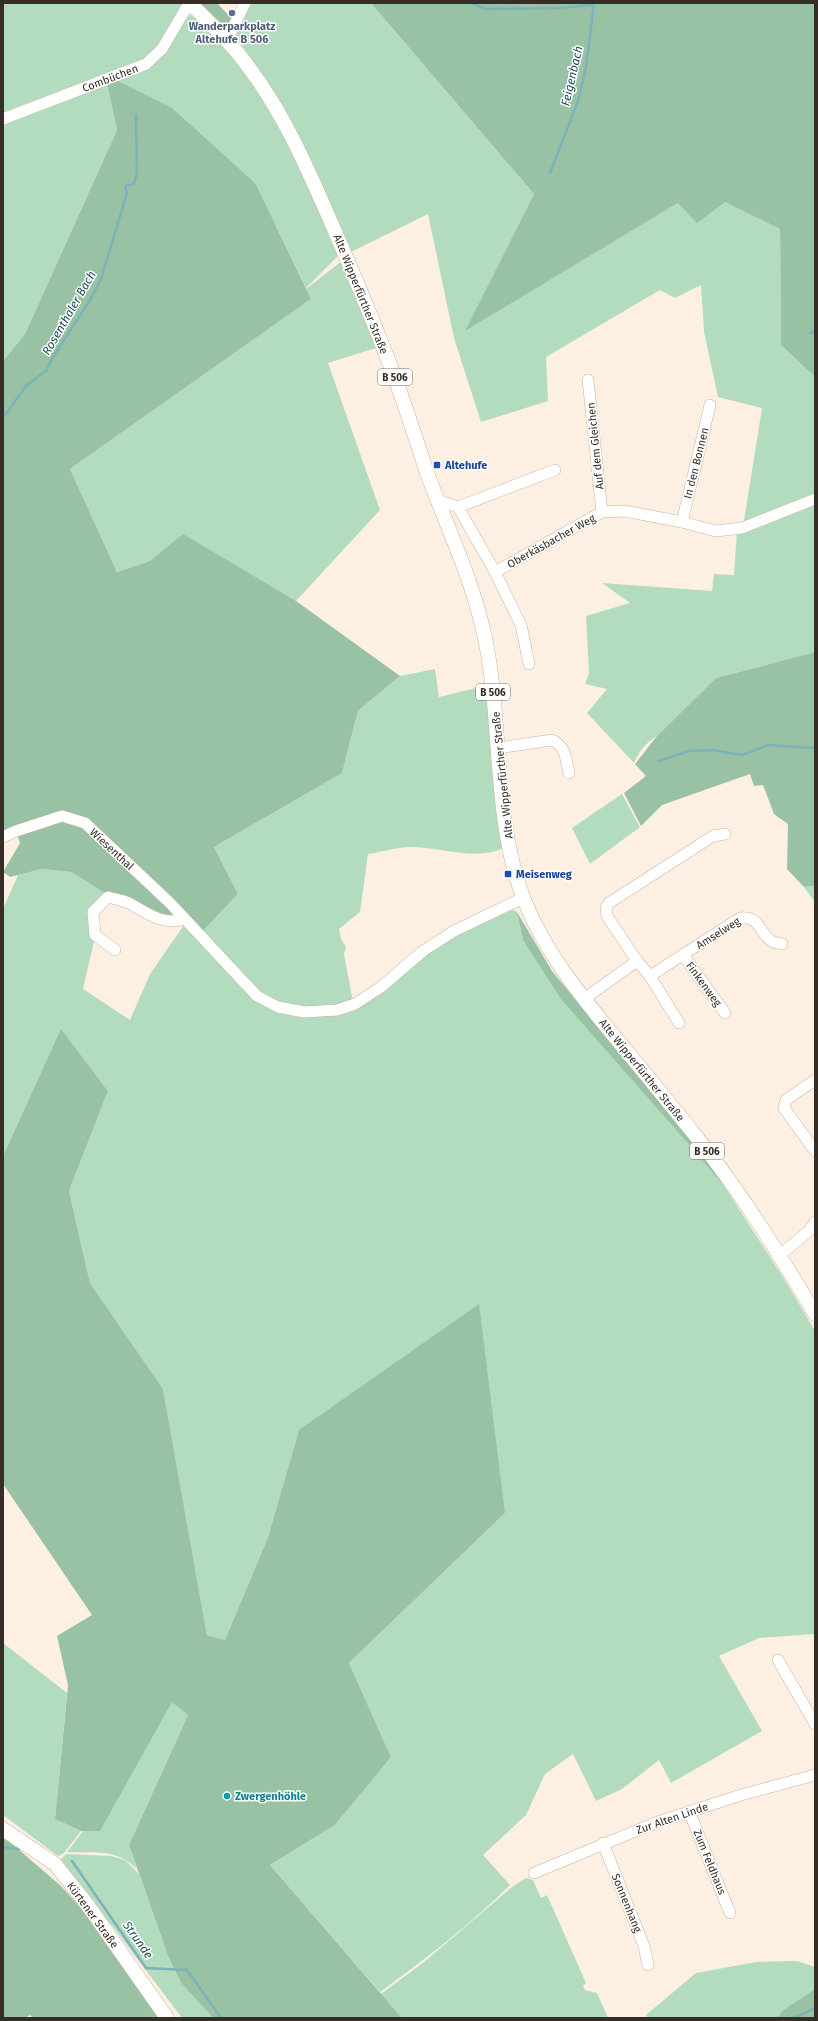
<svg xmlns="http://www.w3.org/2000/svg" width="818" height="2021" font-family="'Fira Sans',sans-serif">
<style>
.green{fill:#b3dcbe}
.forest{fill:#99c2a4}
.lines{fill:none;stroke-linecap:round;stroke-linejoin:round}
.stream{stroke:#7ab3bb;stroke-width:2.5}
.minor-casing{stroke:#cab29f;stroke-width:12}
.major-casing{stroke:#cab29f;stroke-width:15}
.minor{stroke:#fff;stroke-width:11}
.major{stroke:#fff;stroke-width:14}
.service-dot{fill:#5c6f8a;stroke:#fff;stroke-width:1.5}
.transit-dot{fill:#1a4fb4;stroke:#fff;stroke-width:1.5}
.culture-dot{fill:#0f9aa8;stroke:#fff;stroke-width:1.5}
.labels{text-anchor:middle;stroke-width:3;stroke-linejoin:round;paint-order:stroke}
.shield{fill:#fff;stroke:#726c67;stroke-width:1}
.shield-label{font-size:10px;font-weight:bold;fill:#362d26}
.service-label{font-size:11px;font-weight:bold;fill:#4e5e75;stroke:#fff}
.street-label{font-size:11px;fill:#362d26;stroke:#fff}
.transit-label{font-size:11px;font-weight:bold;fill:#164399;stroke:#fff;text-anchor:start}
.culture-label{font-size:11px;font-weight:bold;fill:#0d838f;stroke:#fff;text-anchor:start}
.water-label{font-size:12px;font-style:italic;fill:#1c4f55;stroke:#fff}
</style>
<rect width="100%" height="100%" fill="#feefe3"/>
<g class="green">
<polygon points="3,3 182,3 160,49 143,64 3,118"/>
<polygon points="251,3 371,3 534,194 466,330 678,203 725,202 780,229 781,345 815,377 815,499 743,527 762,408 718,397 704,332 701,285 675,298 660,290 546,357 548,401 481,422 454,338 428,214 351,252 276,95 235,36"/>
<polygon points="195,14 247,73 289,142 339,255 306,288 256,184 116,80 144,68 187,16"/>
<polygon points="107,84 117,130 25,334 3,361 3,123"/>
<polygon points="342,261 376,348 328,363 380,510 296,601 183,535 150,561 117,572 70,469 311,299 306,289"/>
<path d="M815 502V652L716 678 657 736C646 743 639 751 634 763L587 713 607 689 585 684 589 673 586 616 630 603 602 583 712 591 714 574 734 575 737 530Z"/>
<path d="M435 669 439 697 488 685 505 847C479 862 439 847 411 847 397 847 382 852 368 854L360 912 339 929 341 939 346 947 344 954 353 1002 336 1007 306 1008 279 1003 260 993 200 934 238 894 214 847 342 773 358 711 400 676Z"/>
<polygon points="622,794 640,827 590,864 572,828"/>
<path d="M42 869 71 872 108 895 92 912 95 937 83 989 130 1020 150 974 184 925 256 999 338 1015 455 933 510 909 517 912 523 940 726 1189 786 1282 815 1331V1634L759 1638 719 1656 762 1731 671 1783 659 1760 622 1789 596 1801 573 1754 545 1774 526 1815 483 1855 510 1885C470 1925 425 1959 380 1992L270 1865 335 1825 391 1757 349 1663 505 1513 299 1430 268 1537 225 1640 207 1635 163 1389 90 1283 69 1191 108 1091 61 1030 3 1156V909L18 875Z"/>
<polygon points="803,886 815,886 815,902"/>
<polygon points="3,1643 67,1693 55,1819 81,1831 64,1853 58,1856 3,1815"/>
<path d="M172 1701 188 1715 129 1845 137 1869C116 1848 96 1853 67 1852L83 1831 100 1830Z"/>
<polygon points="66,1854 111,1856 125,1860 139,1874 168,1956 181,1983 213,2018 182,2018 114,1928 57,1863"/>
<polygon points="526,1878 533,1880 541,1898 547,1895 586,1983 583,1986 585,1990 597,1993 608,2018 402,2018 381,1994 424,1962 512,1887"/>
<polygon points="797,1961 815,1967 815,1989 783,2010 777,2018 648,2018 646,2015 696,1973 756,1962"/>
</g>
<g class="forest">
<polygon points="200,3 217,3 234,21 228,30"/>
<polygon points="371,3 815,3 815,377 781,345 780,229 725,202 697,223 678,203 465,331 534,194"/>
<polygon points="116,80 172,108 256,184 311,299 70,469 117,572 150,561 183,534 296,601 400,676 358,711 342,773 214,847 238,894 200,934 184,918 173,922 108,895 71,872 42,869 10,877 3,872 20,843 15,828 3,831 3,361 25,334 117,130 107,84"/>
<polygon points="815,652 815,886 803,886 787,869 788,824 774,814 763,785 754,786 750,774 662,805 641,826 624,793 646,776 635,764 657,736 716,678"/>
<polygon points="517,912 552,971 699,1150 726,1189 693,1149 561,999 523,940"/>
<polygon points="61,1029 108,1091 69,1191 90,1283 163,1389 207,1635 225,1640 268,1537 299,1430 479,1304 505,1513 349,1663 391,1757 335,1825 270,1865 402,2018 213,2018 181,1983 168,1956 129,1845 188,1715 172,1702 100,1831 81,1831 55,1819 68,1685 57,1636 92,1615 3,1484 3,1156"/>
<polygon points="3,1836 61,1886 105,1935 161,2018 33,2018 30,2015 25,2018 3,2018"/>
<polygon points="815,1989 815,2018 777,2018 783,2010"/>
</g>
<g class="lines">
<g class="stream">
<polyline points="472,3 485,9 561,8 590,5 593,3"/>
<polyline points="550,173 578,101 586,67 594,3"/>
<polyline points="810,333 815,331"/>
<polyline points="3,415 6,414 26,386 46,371 53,357 90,300 101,279 127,193 125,186 134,184 137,172 136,115"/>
<polyline points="659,761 689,751 713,750 742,755 768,745 815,748"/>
<polyline points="3,1847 20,1849"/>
<polyline points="72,1861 146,1968 187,1970 221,2018"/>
<polyline points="794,2018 815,2008"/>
</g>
<g class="minor-casing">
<g id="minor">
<polyline points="227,40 245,3"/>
<polyline points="3,119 146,64 162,49 189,3"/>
<polyline points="588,380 602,512"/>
<polyline points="437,500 458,507 495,572 521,625 529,664"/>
<polyline points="458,507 555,470"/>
<polyline points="682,522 710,405"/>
<polyline points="495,572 602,512 625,511 682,522 716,531 742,528 815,499"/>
<path d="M498 748 552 740C566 746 566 760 569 773"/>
<polyline points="3,837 16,831 62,816 85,823 170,903 257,996 278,1007 304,1012 337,1010 355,1004 381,987 423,951 454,931 523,898"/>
<path d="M115 950 95 935 93 912 108 897C115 899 123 900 129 903 147 913 163 926 184 919"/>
<polyline points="683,955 725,1013"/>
<polyline points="637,961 650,976 679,1023"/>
<path d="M650 976 740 918C762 916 758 934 773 942 776 943 779 943 782 944"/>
<polyline points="584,999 637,961 607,916 606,908 609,903 713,836 725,834"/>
<polyline points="815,1080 786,1100 784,1108 815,1151"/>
<polyline points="780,1255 809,1231 815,1222"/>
<polyline points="778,1660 815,1724"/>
<polyline points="689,1811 730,1913"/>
<polyline points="603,1843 644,1946 648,1965"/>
<polyline points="534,1873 655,1823 741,1795 815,1775"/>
</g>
</g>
<g class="major-casing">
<g id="major">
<path d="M190 3C211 24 233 45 250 69 283 113 305 163 327 213 351 268 374 322 395 378 406 408 416 439 426 470 446 525 473 580 485 638 503 724 492 820 525 902 545 951 577 991 610 1031 639 1066 667 1100 695 1135 740 1191 778 1252 815 1314"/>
<polyline points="3,1829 55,1864 87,1904 167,2018"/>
</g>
</g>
<use href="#minor" class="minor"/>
<use href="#major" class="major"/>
</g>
<circle class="service-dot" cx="232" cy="13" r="4"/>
<g class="transit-dot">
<rect x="433" y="461" width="8" height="8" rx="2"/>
<rect x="504" y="870" width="8" height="8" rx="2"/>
</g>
<circle class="culture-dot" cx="227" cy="1796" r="4"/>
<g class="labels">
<g class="shield">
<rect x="378" y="369" width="34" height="16" rx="3"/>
<rect x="476" y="684" width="34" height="16" rx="3"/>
<rect x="690" y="1143" width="34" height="16" rx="3"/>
</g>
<g class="shield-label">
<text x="395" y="381">B 506</text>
<text x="493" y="696">B 506</text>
<text x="707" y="1155">B 506</text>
</g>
<g class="service-label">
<text x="232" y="30">Wanderparkplatz<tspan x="232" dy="13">Altehufe B 506</tspan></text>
</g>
<g class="street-label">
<text transform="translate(110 78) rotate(-21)" y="4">Combüchen</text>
<text transform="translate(361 294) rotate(68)" y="4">Alte Wipperfürther Straße</text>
<text transform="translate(595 446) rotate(-96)" y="4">Auf dem Gleichen</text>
<text transform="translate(696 463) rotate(-76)" y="4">In den Bonnen</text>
<text transform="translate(551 541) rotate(-29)" y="4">Oberkäsbacher Weg</text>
<text transform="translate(502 775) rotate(-96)" y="4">Alte Wipperfürther Straße</text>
<text transform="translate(112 849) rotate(43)" y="4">Wiesenthal</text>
<text transform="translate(718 933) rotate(-32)" y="4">Amselweg</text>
<text transform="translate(704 984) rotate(54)" y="4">Finkenweg</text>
<text transform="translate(642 1070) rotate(51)" y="4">Alte Wipperfürther Straße</text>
<text transform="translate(672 1818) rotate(-19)" y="4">Zur Alten Linde</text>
<text transform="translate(710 1862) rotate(68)" y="4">Zum Feldhaus</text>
<text transform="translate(627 1903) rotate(68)" y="4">Sonnenhang</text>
<text transform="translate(93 1915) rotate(54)" y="4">Kürtener Straße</text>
</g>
<g class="transit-label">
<text x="445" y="469">Altehufe</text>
<text x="516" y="878">Meisenweg</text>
</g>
<g class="culture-label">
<text x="235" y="1800">Zwergenhöhle</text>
</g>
<g class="water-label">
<text transform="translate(572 76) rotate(-77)" y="4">Feigenbach</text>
<text transform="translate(69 313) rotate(-60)" y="4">Rosenthaler Bach</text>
<text transform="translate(138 1940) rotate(55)" y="4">Strunde</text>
</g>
</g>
<rect width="818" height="2021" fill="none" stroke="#362d26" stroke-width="8"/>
</svg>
